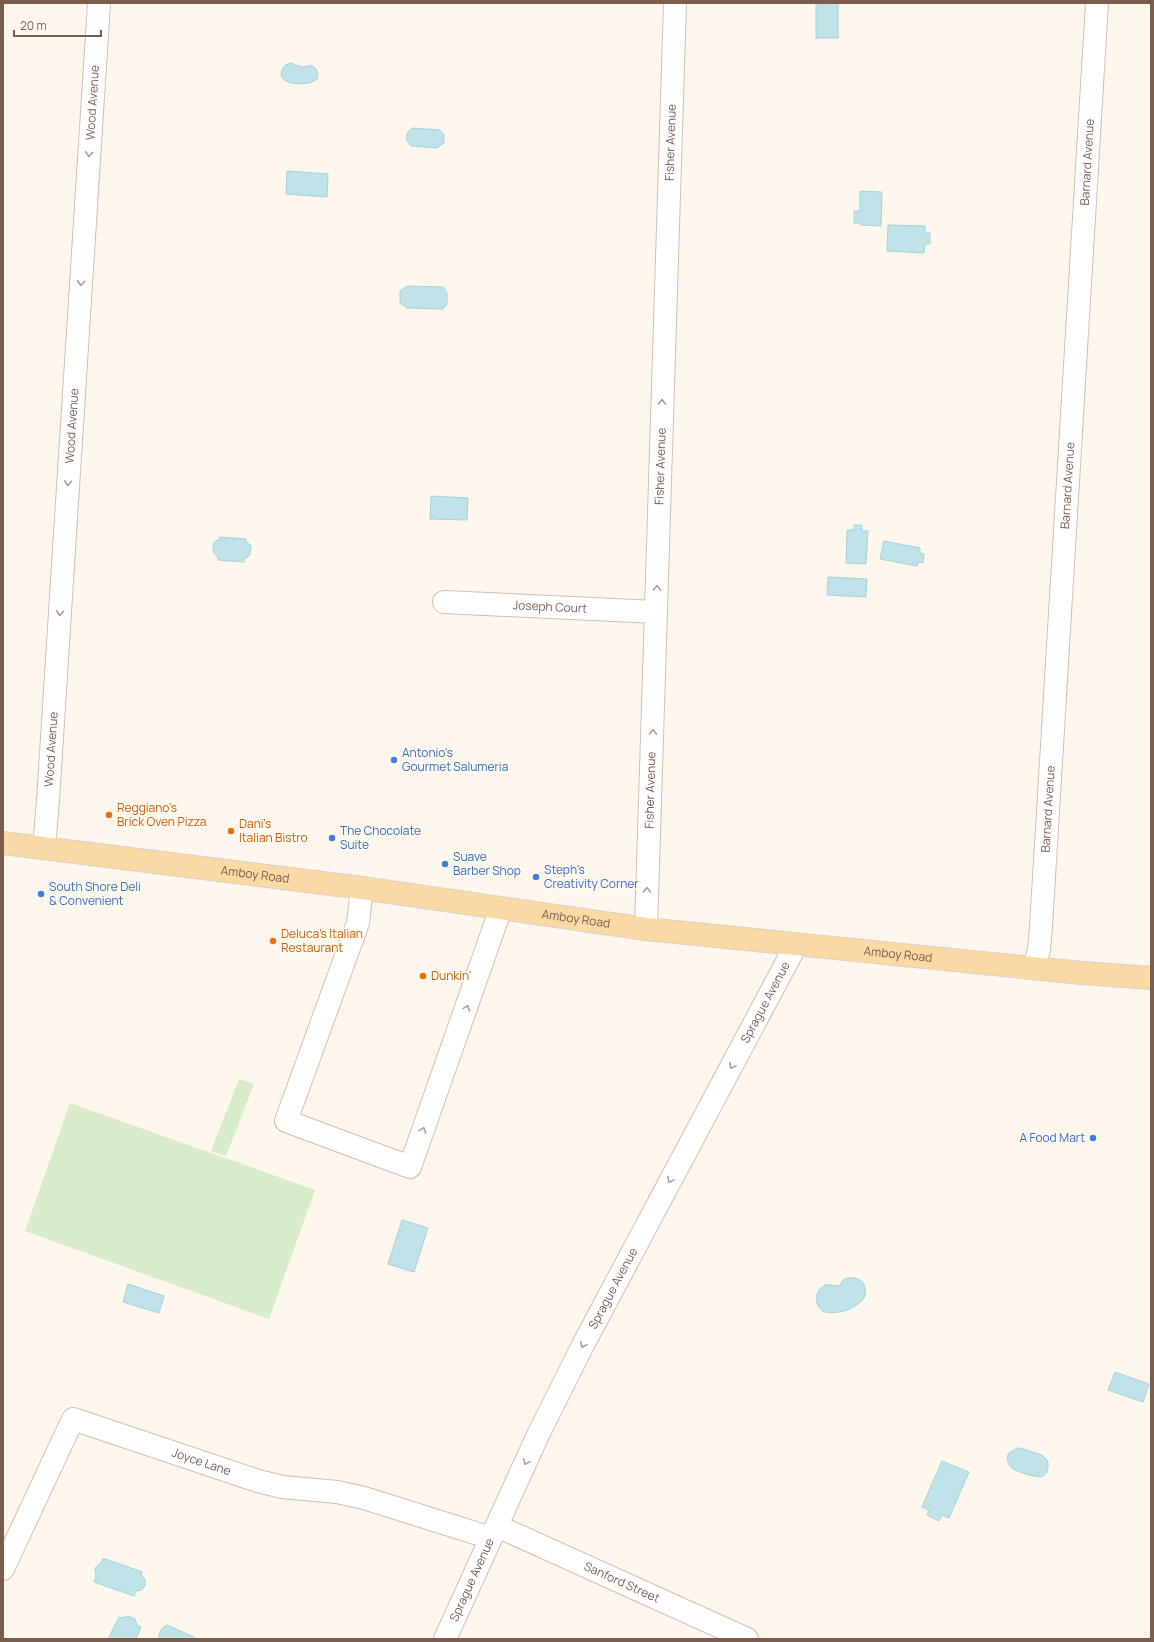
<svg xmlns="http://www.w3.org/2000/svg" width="1154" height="1642" font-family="Manrope,sans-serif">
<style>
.green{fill:#d8ecc9}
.water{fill:#bfe3e8;stroke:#a5d3da}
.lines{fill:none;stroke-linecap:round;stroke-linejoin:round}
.minor-casing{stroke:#d1beb0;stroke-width:24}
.major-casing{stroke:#dad1cd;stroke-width:24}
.minor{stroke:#fff;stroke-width:22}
.major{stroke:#fbd9a5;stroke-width:22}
.oneway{stroke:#af9d94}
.shop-dot{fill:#3f7fe0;stroke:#fffaf3;stroke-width:1.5}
.food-dot{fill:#e8710a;stroke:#fffaf3;stroke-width:1.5}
.labels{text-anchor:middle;stroke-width:3;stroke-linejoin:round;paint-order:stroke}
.street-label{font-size:12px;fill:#7a5c4d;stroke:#fffaf3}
.shop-label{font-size:12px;fill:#366cbe;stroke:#fffaf3;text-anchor:start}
.food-label{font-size:12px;fill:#c56008;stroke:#fffaf3;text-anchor:start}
</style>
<rect width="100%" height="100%" fill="#fdf6ec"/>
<g class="green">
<polygon points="239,1079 254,1084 226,1156 211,1151"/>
<polygon points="70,1103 315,1190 269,1319 25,1231"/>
</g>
<g class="water">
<rect x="816" y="3" width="22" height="35"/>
<path d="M291 63C294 64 298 66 301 67 310 67 313 61 318 74L317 79C311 85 293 85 286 81 277 76 282 64 291 63Z"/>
<polygon points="412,128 440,130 444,134 444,143 437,148 411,146 406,139 407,133"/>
<polygon points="287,171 328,174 327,197 286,194"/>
<polygon points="860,191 882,192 881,226 860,225 860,223 854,223 854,211 860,211"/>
<polygon points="888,225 925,226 925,233 930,233 930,244 925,244 924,253 887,251"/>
<polygon points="407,286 443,287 447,293 447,304 443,309 407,308 400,303 400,291"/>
<polygon points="431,496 468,498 467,520 430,519"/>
<polygon points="854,525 862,525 862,531 868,531 866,564 846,563 847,530 854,530"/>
<path d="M220 537 246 539V541L251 546 250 555 244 559V562L218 560V557C213 554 212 549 214 542L220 539Z"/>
<polygon points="884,541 920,548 920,553 924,554 923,563 918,562 917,566 880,559"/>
<polygon points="828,577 867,579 866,597 827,595"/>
<polygon points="402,1220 428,1228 414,1272 388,1264"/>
<path d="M848 1278C861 1276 869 1286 864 1298 859 1304 852 1309 844 1311 838 1312 831 1314 825 1312 813 1307 814 1289 826 1285 830 1284 835 1286 839 1286L844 1279Z"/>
<polygon points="128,1284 164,1296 159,1313 123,1302"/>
<polygon points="1115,1372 1149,1384 1143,1402 1108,1390"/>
<path d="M1017 1448H1020L1042 1455 1047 1460 1048 1463C1049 1482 1035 1477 1023 1473 1018 1471 1013 1470 1010 1466 1007 1462 1007 1458 1008 1454Z"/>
<polygon points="942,1461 969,1472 949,1518 942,1515 939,1521 927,1515 929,1510 922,1507"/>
<polygon points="103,1558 142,1572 141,1575 145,1579 145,1586 141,1590 136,1591 134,1596 94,1582 96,1576 95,1568 101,1563"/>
<polygon points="128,1616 135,1619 137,1625 141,1627 136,1639 108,1639 119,1617 123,1618"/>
<path d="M167 1625 194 1637 195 1639H159C158 1633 162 1627 167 1625Z"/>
</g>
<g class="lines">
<g class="minor-casing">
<g id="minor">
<path id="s1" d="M444 602 656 612"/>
<path id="s2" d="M44 848 48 800 99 3"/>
<polyline points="362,888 358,923 286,1121 410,1167 501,908"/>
<path id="s3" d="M646 929 675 3"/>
<path id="s4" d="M1034 968 1039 949 1041 927 1097 3"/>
<path id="s5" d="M497 1526 747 1639"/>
<path id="s6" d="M3 1569 73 1419 258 1481 282 1487 337 1492 364 1498 491 1538"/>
<path id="s7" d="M445 1639 538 1435 584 1343 796 945"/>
</g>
</g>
<g class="major-casing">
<g id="major">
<path id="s8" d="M3 843 362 888 646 929 1082 973 1151 978"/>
</g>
</g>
<use href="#minor" class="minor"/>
<use href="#major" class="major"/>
</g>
<defs><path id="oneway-chevron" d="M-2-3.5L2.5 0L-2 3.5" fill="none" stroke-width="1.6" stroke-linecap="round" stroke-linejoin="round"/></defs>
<g class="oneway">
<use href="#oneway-chevron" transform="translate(89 154) rotate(94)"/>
<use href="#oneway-chevron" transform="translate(81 283) rotate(94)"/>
<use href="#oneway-chevron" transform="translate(662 402) rotate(-88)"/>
<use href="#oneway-chevron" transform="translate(68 483) rotate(94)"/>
<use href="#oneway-chevron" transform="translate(657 588) rotate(-88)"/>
<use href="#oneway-chevron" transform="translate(60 613) rotate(94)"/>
<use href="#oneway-chevron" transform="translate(653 732) rotate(-89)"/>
<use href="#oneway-chevron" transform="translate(647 890) rotate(-88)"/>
<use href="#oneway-chevron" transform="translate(467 1008) rotate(-70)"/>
<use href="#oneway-chevron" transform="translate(732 1066) rotate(118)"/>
<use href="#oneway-chevron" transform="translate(423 1130) rotate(-70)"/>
<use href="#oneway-chevron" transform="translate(670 1180) rotate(118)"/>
<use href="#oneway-chevron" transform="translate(583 1345) rotate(117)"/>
<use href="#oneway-chevron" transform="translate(526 1462) rotate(114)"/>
</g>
<g class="shop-dot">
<circle cx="394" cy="760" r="4"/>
<circle cx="332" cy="838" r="4"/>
<circle cx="445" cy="864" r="4"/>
<circle cx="536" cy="877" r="4"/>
<circle cx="41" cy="894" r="4"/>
<circle cx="1093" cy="1138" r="4"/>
</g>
<g class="food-dot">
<circle cx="109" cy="815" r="4"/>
<circle cx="231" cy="831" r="4"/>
<circle cx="273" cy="941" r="4"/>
<circle cx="423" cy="976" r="4"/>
</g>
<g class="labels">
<g class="street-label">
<text dy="4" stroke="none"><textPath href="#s2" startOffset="747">Wood Avenue</textPath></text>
<text dy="4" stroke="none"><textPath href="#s3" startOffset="787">Fisher Avenue</textPath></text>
<text dy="4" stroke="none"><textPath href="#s4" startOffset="808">Barnard Avenue</textPath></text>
<text dy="4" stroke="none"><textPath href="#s2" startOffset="423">Wood Avenue</textPath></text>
<text dy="4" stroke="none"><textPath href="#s3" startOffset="463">Fisher Avenue</textPath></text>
<text dy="4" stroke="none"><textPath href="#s4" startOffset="484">Barnard Avenue</textPath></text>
<text dy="4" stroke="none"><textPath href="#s1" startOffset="106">Joseph Court</textPath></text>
<text dy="4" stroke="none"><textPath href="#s2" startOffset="99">Wood Avenue</textPath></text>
<text dy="4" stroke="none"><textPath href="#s3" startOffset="139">Fisher Avenue</textPath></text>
<text dy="4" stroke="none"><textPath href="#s4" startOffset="160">Barnard Avenue</textPath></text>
<text dy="4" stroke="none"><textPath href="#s8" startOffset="254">Amboy Road</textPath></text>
<text dy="4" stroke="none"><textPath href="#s8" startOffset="578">Amboy Road</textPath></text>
<text dy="4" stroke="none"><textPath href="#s8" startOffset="902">Amboy Road</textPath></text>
<text dy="4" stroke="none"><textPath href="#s7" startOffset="713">Sprague Avenue</textPath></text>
<text dy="4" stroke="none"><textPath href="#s7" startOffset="389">Sprague Avenue</textPath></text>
<text dy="4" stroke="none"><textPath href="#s6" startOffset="301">Joyce Lane</textPath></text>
<text dy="4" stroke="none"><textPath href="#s7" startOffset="65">Sprague Avenue</textPath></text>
<text dy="4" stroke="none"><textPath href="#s5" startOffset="137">Sanford Street</textPath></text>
</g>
<g class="shop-label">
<text x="402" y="757">Antonio's<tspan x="402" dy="14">Gourmet Salumeria</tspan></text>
<text x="340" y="835">The Chocolate<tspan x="340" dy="14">Suite</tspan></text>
<text x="453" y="861">Suave<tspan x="453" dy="14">Barber Shop</tspan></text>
<text x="544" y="874">Steph's<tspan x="544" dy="14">Creativity Corner</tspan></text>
<text x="49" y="891">South Shore Deli<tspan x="49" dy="14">&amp; Convenient</tspan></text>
<text x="1085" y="1142" text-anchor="end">A Food Mart</text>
</g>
<g class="food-label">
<text x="117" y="812">Reggiano's<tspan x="117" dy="14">Brick Oven Pizza</tspan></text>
<text x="239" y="828">Dani's<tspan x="239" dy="14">Italian Bistro</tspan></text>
<text x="281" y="938">Deluca's Italian<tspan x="281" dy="14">Restaurant</tspan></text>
<text x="431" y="980">Dunkin'</text>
</g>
</g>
<rect width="1154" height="1642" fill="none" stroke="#7a5c4d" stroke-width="8"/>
<path d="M14 30v6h87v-6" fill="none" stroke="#7a5c4d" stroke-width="2"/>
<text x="20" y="30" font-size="12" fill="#7a5c4d" stroke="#fffaf3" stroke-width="3" paint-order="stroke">20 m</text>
</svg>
